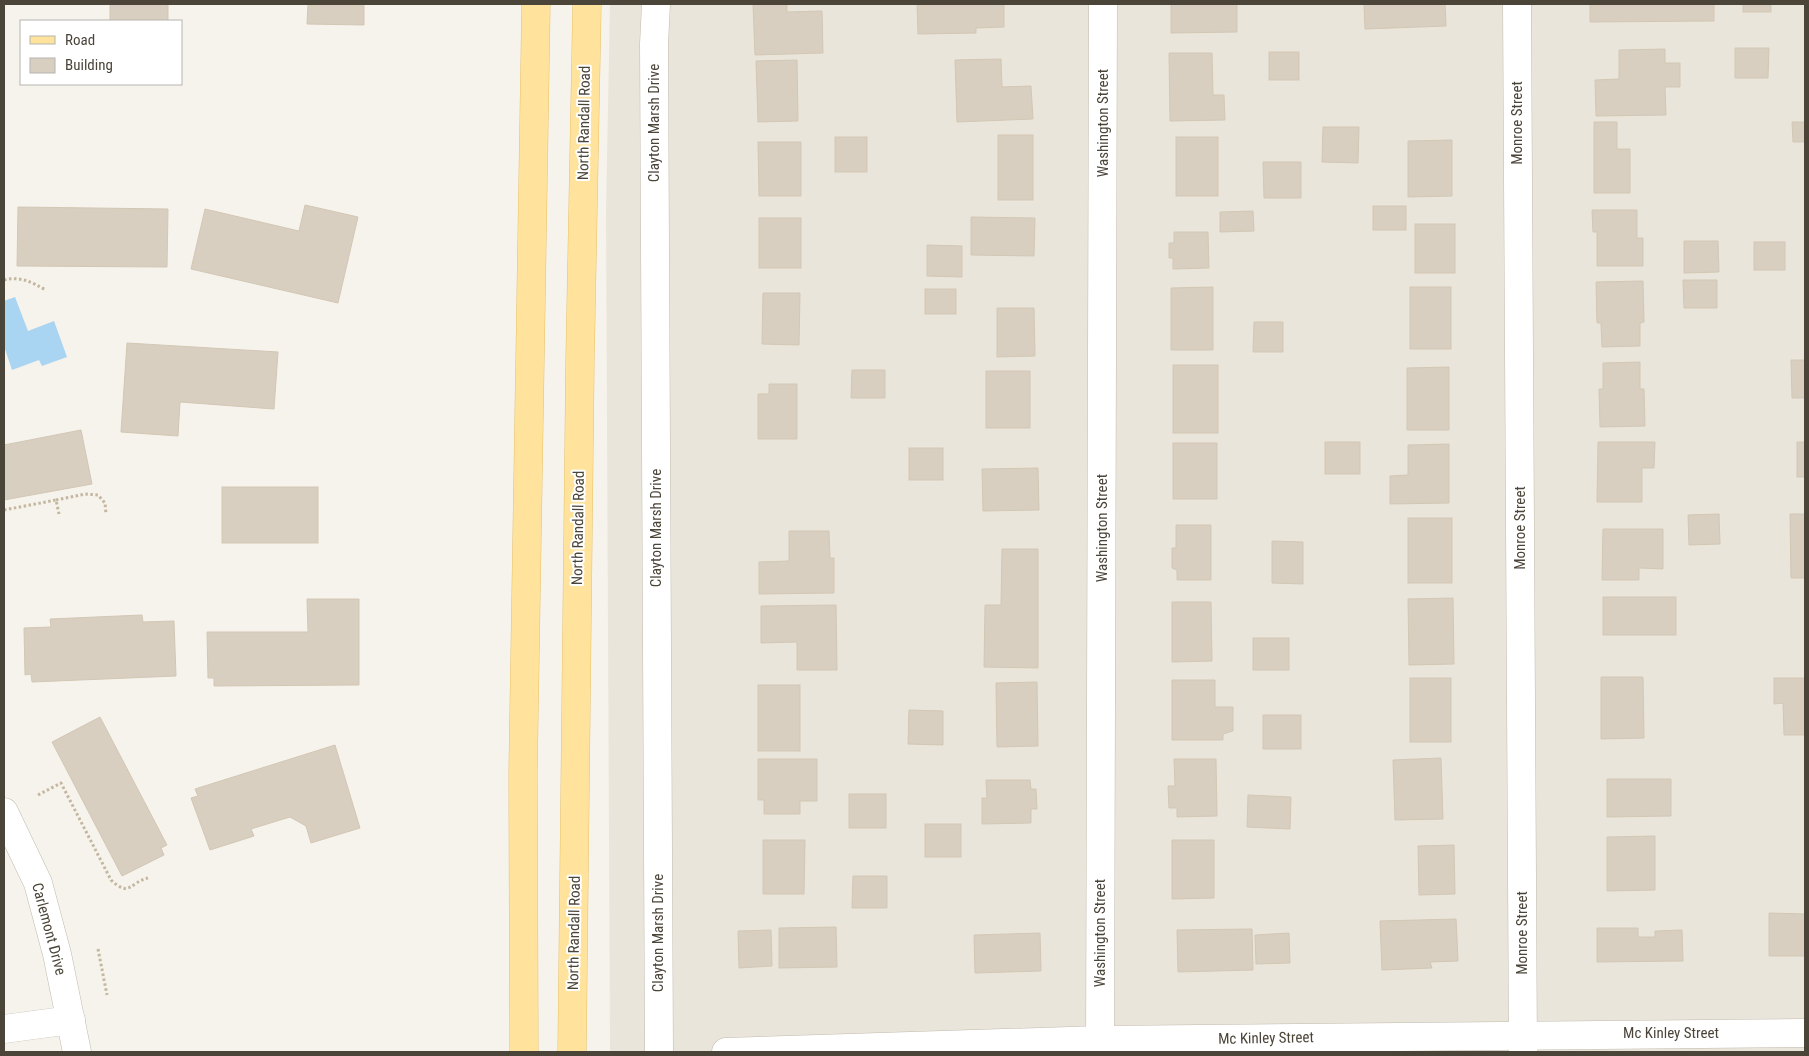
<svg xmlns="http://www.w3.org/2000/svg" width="1809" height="1056" font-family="'Roboto Condensed',sans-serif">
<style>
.residential{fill:#eae5da}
.water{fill:#a9d4f2}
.building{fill:#d8cfc1;stroke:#d3c7b4}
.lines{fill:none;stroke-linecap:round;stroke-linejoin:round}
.minor-casing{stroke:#c2bbae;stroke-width:29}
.major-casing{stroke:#e6c16a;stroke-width:29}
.path{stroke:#c4b79f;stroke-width:3;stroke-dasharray:2.5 2.5;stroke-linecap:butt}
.minor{stroke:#fff;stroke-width:28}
.major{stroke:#ffe39c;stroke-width:28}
.labels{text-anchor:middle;stroke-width:4;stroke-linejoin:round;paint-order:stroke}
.street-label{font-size:15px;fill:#4b4439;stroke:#fff}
</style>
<rect width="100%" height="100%" fill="#f6f3ec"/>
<polygon class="residential" points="610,4 1805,4 1805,1052 610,1052 606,211"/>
<polygon class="water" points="15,297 28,331 54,321 67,357 42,366 39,360 12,370 4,346 4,301"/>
<g class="building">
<rect x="110" y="4" width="58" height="17"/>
<polygon points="308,4 364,4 364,25 307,24"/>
<polygon points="753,4 787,4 787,12 822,11 823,53 755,55"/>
<polygon points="917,4 1004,4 1004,27 976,28 976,33 918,34"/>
<polygon points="1171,4 1237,4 1237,32 1171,33"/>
<polygon points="1364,4 1445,4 1446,26 1365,29"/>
<polygon points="1590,4 1714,4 1714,21 1590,22"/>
<rect x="1743" y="4" width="28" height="8"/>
<polygon points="1735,48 1769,48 1768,78 1735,78"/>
<polygon points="1665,49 1665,63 1680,63 1680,87 1665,87 1666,115 1596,116 1595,80 1619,79 1619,50"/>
<rect x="1269" y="52" width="30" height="28"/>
<polygon points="1169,53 1212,53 1213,95 1224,95 1225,120 1170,121"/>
<polygon points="1001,59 1002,87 1031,86 1033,119 957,122 955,60"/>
<polygon points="797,60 798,121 758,122 756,61"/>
<polygon points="1594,122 1617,122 1617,149 1630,149 1630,193 1594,193"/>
<polygon points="1792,122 1805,122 1805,142 1793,142"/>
<polygon points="1323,127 1359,127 1358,163 1322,162"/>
<rect x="998" y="135" width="35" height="65"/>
<rect x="835" y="137" width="32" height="35"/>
<rect x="1176" y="137" width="42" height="59"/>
<polygon points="1452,140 1452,196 1408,197 1408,141"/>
<polygon points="758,142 801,142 801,196 759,196"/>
<polygon points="1263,162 1301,162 1301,198 1264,198"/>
<polygon points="305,205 358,217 338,303 191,269 205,209 299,231"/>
<rect x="1373" y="206" width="33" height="24"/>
<polygon points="18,207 168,209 167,267 17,266"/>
<polygon points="1592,210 1637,210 1637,238 1643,238 1643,266 1597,266 1597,232 1593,232"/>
<polygon points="1253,211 1254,231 1220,232 1220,212"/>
<polygon points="971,217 1035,218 1034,256 971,255"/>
<rect x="759" y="218" width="42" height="50"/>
<rect x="1415" y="224" width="40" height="49"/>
<polygon points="1174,232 1208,232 1209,268 1173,269 1173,258 1169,258 1169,243 1174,243"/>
<polygon points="1684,241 1718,241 1719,272 1684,273"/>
<rect x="1754" y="242" width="31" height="28"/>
<polygon points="927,245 962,246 962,277 927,276"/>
<polygon points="1683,280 1717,280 1717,308 1684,308"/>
<polygon points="1643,281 1644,322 1640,323 1640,346 1602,347 1601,323 1597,323 1596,282"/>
<polygon points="1213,287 1213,350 1171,350 1171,288"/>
<rect x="1410" y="287" width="41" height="62"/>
<rect x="925" y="289" width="31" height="25"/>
<polygon points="763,293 800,293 799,345 762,344"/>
<polygon points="997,308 1034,308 1035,356 997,357"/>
<polygon points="1254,322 1283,322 1283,352 1253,352"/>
<polygon points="127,343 278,352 274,409 180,402 178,436 121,432"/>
<polygon points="1791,360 1805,360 1805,398 1792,398"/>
<polygon points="1640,362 1640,389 1644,389 1645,426 1600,427 1599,389 1603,389 1603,363"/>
<rect x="1173" y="365" width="45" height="68"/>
<polygon points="1449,367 1449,430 1407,430 1407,368"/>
<polygon points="852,370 885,370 885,398 851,398"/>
<rect x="986" y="371" width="44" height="57"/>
<polygon points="769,384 797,384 797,439 758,439 758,394 769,394"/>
<polygon points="81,430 92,484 4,500 4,445"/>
<rect x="1325" y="442" width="35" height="32"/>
<polygon points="1598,442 1655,442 1654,468 1642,468 1642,502 1597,502"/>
<rect x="1797" y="442" width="8" height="35"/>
<rect x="1173" y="443" width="44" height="56"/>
<polygon points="1449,444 1449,503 1390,504 1390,476 1408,475 1408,445"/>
<rect x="909" y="448" width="34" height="32"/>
<polygon points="1038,468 1039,510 983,511 982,469"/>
<rect x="222" y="487" width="96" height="56"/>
<polygon points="1719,514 1720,544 1689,545 1688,515"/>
<polygon points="1790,514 1805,514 1805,578 1791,578"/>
<rect x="1408" y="518" width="44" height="65"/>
<polygon points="1176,525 1211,525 1211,580 1177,580 1177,570 1172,568 1172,548 1176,548"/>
<polygon points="1603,529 1663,529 1663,569 1639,568 1639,580 1602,580"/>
<polygon points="789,531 829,531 830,558 834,558 834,593 759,594 759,562 789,561"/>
<polygon points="1272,541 1303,542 1303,584 1272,583"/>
<polygon points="1002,549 1038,549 1038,668 984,667 985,605 1001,605"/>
<rect x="1603" y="597" width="73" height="38"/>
<polygon points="1453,598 1454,664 1409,665 1408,599"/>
<polygon points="307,599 359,599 359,685 214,686 214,678 208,678 207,632 308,632"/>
<polygon points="1172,602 1211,602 1212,661 1172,662"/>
<polygon points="836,605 837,670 797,670 797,642 761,643 761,606"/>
<polygon points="142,615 143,622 174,621 176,676 32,682 31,674 25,675 24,628 51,627 50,619"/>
<rect x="1253" y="638" width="36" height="32"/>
<polygon points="1601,677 1643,677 1644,738 1601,739"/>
<rect x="1410" y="678" width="41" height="64"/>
<polygon points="1774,678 1805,678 1805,735 1784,735 1783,703 1774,704"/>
<polygon points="1172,680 1215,680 1215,707 1233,707 1233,731 1223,734 1223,740 1172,740"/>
<polygon points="1037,682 1038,746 997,747 996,683"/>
<rect x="758" y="685" width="42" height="66"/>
<polygon points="909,710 943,711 943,745 908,744"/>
<rect x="1263" y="715" width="38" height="34"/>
<polygon points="100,717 167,845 161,848 164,855 122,876 52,742"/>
<polygon points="335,745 360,828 311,843 306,826 290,817 251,829 254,836 210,850 191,798 198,796 195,789"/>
<polygon points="1441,758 1443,819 1395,820 1393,760"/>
<polygon points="758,759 817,759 817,801 800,801 800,814 764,814 764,800 758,800"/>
<polygon points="1174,759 1216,759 1217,816 1177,817 1177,808 1169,808 1168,786 1175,786"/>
<polygon points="1607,779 1671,779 1671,816 1607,817"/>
<polygon points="986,780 1030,780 1031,789 1036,789 1037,809 1031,809 1031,823 982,824 982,798 987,798"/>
<rect x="849" y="794" width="37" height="34"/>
<polygon points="1248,795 1291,797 1290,829 1247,827"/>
<rect x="925" y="824" width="36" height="33"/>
<polygon points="1655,836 1655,890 1607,891 1607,837"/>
<polygon points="763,840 805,840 804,894 763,894"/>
<polygon points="1172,840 1214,840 1214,898 1172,899"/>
<polygon points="1454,845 1455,894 1419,895 1418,846"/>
<polygon points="853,876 887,876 887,908 852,908"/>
<polygon points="1769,913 1805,914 1805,956 1769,956"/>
<polygon points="1456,919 1458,961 1430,962 1432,968 1382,970 1380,921"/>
<polygon points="836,927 837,967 779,968 779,928"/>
<polygon points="1597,928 1638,928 1638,937 1655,937 1655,931 1682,930 1683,961 1597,962"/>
<polygon points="1252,929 1253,970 1178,972 1177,930"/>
<polygon points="771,930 772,966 739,968 738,931"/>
<polygon points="1040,933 1041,971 975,973 974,935"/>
<polygon points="1289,933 1290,963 1256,964 1255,935"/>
</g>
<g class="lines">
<g class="minor-casing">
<g id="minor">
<polyline points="656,4 654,44 659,1052"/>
<polyline points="1517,4 1523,1052"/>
<polyline points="4,812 38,883 57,954 77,1052"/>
<polyline points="4,1029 71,1020"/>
<polyline points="726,1052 1100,1040 1805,1033"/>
<polyline points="1100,1052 1103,4"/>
</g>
</g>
<g class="major-casing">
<g id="major">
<polyline points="524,1052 523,773 536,4"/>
<polyline points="572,1052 580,361 587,4"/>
</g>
</g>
<g class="path">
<path d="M4 280C21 276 31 282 46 290"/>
<polyline points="56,500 85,494 98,495 105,503 106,514"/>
<polyline points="4,510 56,500 59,514"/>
<path d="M38 795 61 783 111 880C130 898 130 882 148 878"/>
<polyline points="98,949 107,995"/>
</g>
<use href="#minor" class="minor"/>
<use href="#major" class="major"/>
</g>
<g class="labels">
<g class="street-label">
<text transform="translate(584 123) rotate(-89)" y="5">North Randall Road</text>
<text transform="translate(654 123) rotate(-90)" y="5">Clayton Marsh Drive</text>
<text transform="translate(1103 123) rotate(-90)" y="5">Washington Street</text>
<text transform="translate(1517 123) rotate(-90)" y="5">Monroe Street</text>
<text transform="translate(578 528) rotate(-89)" y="5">North Randall Road</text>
<text transform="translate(656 528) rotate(-90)" y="5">Clayton Marsh Drive</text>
<text transform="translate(1102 528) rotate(-90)" y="5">Washington Street</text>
<text transform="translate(1520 528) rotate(-90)" y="5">Monroe Street</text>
<text transform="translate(49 929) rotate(75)" y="5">Carlemont Drive</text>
<text transform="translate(574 933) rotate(-89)" y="5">North Randall Road</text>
<text transform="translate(658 933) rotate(-90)" y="5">Clayton Marsh Drive</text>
<text transform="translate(1100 933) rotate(-90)" y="5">Washington Street</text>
<text transform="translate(1522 933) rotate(-90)" y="5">Monroe Street</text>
<text x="1671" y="1038">Mc Kinley Street</text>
<text transform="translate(1266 1038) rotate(-1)" y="5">Mc Kinley Street</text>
</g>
</g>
<rect width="1809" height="1056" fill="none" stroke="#4b4439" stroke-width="10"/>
<rect x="20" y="20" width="162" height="65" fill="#ffffff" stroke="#b7b4b0"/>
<rect x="30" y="36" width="25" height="8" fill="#ffe39c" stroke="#b7b4b0"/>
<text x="65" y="45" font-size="15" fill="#4b4439">Road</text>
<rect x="30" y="58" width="25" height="15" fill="#d8cfc1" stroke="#b7b4b0"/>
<text x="65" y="70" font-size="15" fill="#4b4439">Building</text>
</svg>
